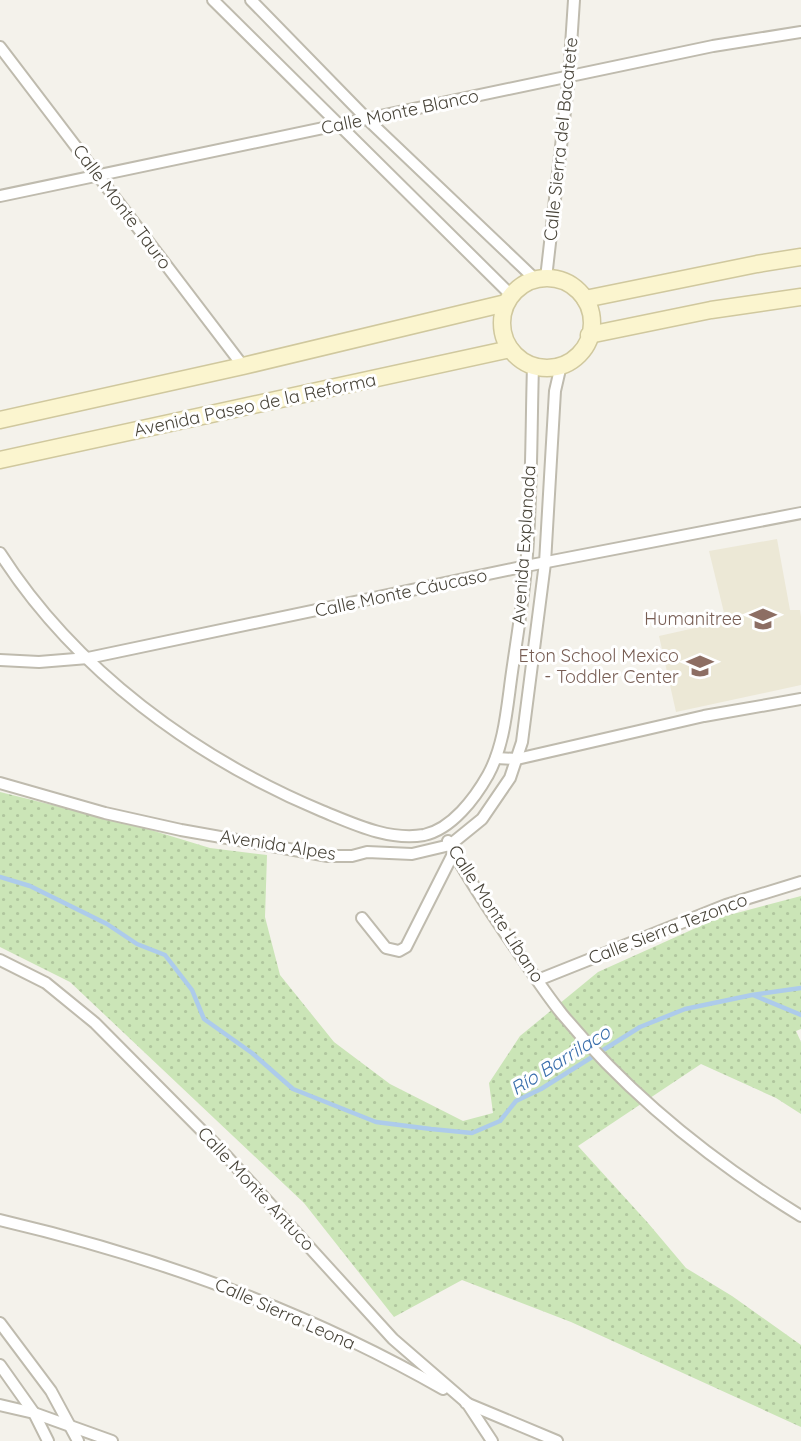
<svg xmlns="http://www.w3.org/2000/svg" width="801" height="1441" font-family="Quicksand,sans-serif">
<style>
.education{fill:#ece8d6}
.grass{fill:url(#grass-dots)}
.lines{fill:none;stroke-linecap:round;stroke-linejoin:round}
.stream{stroke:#adcbeb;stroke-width:4.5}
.minor-casing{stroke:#bfbbae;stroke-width:14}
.secondary-casing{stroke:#d0c89e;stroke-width:19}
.minor{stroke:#fff;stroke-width:10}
.secondary{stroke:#fbf5cf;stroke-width:16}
.labels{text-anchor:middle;stroke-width:6;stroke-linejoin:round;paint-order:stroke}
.street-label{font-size:18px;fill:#484439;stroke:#fff}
.education-label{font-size:18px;fill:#785e54;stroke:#fff;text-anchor:end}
.water-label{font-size:19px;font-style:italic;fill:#3a6fac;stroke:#fff}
</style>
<defs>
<pattern id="grass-dots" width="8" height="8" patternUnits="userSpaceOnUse" patternTransform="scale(1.75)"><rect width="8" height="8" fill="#cbe5b7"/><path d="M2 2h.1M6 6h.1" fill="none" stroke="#b0c69e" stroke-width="1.8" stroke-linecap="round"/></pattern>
</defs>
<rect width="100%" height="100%" fill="#f4f2eb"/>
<polygon class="education" points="777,539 790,610 800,610 801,617 801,685 676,712 659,636 726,621 709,551"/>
<polygon class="grass" points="0,792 141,827 210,848 267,855 265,917 280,975 334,1042 390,1084 463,1121 493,1113 489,1083 520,1036 598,972 718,918 801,896 801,1029 796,1031 801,1042 801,1114 776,1098 701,1064 578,1146 648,1223 686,1268 732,1296 801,1345 801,1427 571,1322 462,1280 394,1317 304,1203 70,982 0,947"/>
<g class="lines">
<g class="stream">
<polyline points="0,877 30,886 107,924 137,944 165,955 192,990 204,1019 252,1053 293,1089 376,1122 431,1129 472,1133 500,1121 516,1101 541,1089 640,1027 685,1009 752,995 801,988"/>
<polyline points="753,995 801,1015"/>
</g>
<g class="minor-casing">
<g id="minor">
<polyline points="213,0 511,295"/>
<polyline points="251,0 367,119 535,279"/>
<polyline points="0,47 243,366"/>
<polyline points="0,196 713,46 801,32"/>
<polyline points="546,278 569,76 574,0"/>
<path d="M0 553C75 670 195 758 322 811 354 824 389 841 424 835 452 829 475 798 488 775 505 744 507 706 512 672 517 637 523 602 526 567 532 500 531 433 533 366"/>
<polyline points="0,660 39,662 88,658 526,566 801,513"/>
<polyline points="496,758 517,759 704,716 801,699"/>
<polyline points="0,783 105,813 181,830 328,856 352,856 367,852 412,854 450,845 482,819 510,778 522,742 545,563 555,391 561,365"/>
<path d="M448 841C465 874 486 905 507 936 525 962 542 989 562 1014 630 1096 711 1161 801 1216"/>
<polyline points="362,918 386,948 399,951 406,947 454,852"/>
<polyline points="0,960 46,983 95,1023 220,1149 393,1339 467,1403 492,1441"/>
<polyline points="538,980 726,905 801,882"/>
<path d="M0 1220C154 1256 305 1310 443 1389"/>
<polyline points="0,1323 51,1391 78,1441"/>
<polyline points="0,1365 34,1413 48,1441"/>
<polyline points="466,1403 557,1441"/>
<polyline points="0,1405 34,1413 112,1441"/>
</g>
</g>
<g class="secondary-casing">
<g id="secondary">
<circle cx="547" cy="323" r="45"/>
<polyline points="585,299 757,264 801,257"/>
<polyline points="589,335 711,310 801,297"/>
<polyline points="0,420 243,366 506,303"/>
<polyline points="0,460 510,349"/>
</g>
</g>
<use href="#minor" class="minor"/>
<use href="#secondary" class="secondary"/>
</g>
<defs>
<g id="school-bare" transform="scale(2.1)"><path d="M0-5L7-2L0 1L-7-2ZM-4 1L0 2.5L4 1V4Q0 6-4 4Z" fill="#8d6e63" stroke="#fff" stroke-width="2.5" paint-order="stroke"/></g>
</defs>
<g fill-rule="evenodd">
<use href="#school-bare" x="763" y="619"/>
<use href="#school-bare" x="700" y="666"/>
</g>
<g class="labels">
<g class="street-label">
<text transform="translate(400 112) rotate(-12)" y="6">Calle Monte Blanco</text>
<text transform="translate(561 139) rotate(-84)" y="6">Calle Sierra del Bacatete</text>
<text transform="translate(122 207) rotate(53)" y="6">Calle Monte Tauro</text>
<text transform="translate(255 405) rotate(-12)" y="6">Avenida Paseo de la Reforma</text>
<text transform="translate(524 545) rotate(-86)" y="6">Avenida Explanada</text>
<text transform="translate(401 593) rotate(-12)" y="6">Calle Monte Cáucaso</text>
<text transform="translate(278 845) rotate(9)" y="6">Avenida Alpes</text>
<text transform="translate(496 914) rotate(57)" y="6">Calle Monte Líbano</text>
<text transform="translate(668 929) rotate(-21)" y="6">Calle Sierra Tezonco</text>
<text transform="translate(256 1189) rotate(47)" y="6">Calle Monte Antuco</text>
<text transform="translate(285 1314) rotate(24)" y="6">Calle Sierra Leona</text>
</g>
<g class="education-label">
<text x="742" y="625">Humanitree</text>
<text x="679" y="662">Eton School Mexico<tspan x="679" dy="21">- Toddler Center</tspan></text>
</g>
<g class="water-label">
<text transform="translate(560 1060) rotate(-32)" y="7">Río Barrilaco</text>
</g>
</g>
</svg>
